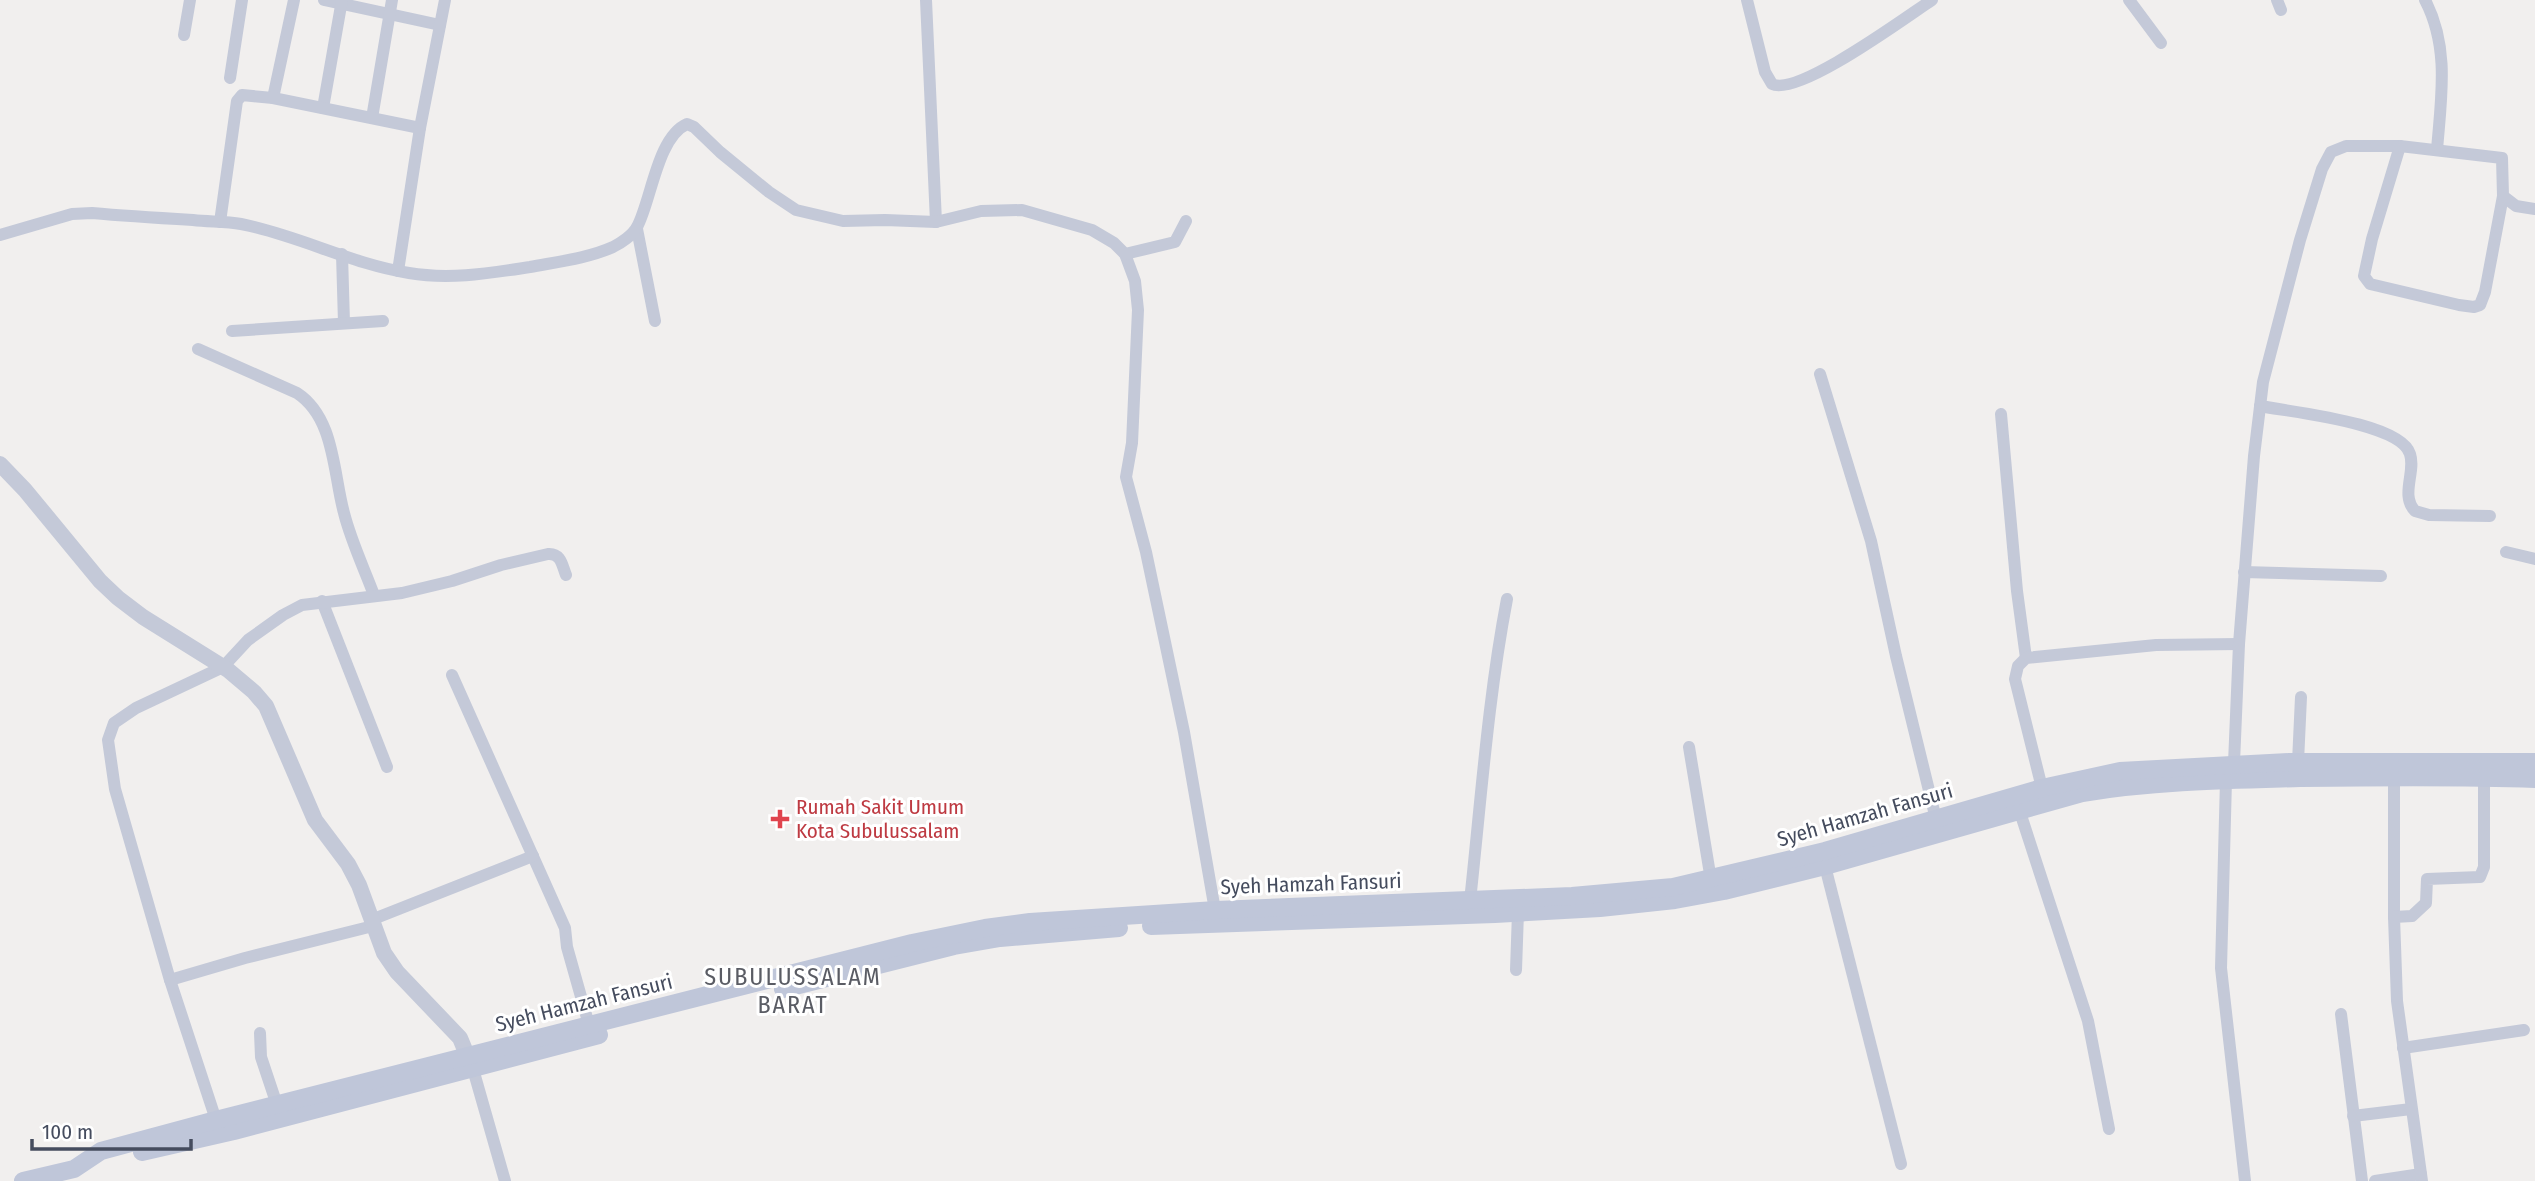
<svg xmlns="http://www.w3.org/2000/svg" width="2535" height="1181" font-family="'Fira Sans Condensed',sans-serif">
<style>
.lines{fill:none;stroke-linecap:round;stroke-linejoin:round}
.minor{stroke:#c4c9d8;stroke-width:12}
.tertiary{stroke:#c4c9d8;stroke-width:16}
.secondary{stroke:#bfc6d9;stroke-width:18}
.health-dot{fill:#e0444e;stroke:#fff;stroke-width:2.5}
.labels{text-anchor:middle;stroke-width:6;stroke-linejoin:round;paint-order:stroke}
.health-label{font-size:21px;fill:#be3a42;stroke:#fff;text-anchor:start}
.street-label{font-size:21px;fill:#454c5e;stroke:#fff}
.quarter-label{font-size:24px;letter-spacing:2px;fill:#5a5c64;stroke:#fff}
</style>
<rect width="100%" height="100%" fill="#f1efee"/>
<g class="lines">
<g class="minor">
<polyline points="324,0 440,25"/>
<polyline points="926,0 936,222"/>
<path d="M1747 0 1765 72 1772 84C1798 97 1906 17 1932 0"/>
<polyline points="2129,0 2161,43"/>
<polyline points="2277,0 2281,10"/>
<path d="M2425 0C2450 48 2441 98 2437 150"/>
<polyline points="184,35 190,0"/>
<polyline points="230,78 242,0"/>
<polyline points="273,98 294,0"/>
<polyline points="323,108 342,0"/>
<polyline points="372,118 392,0"/>
<polyline points="2400,146 2372,239 2364,276 2370,284 2459,305 2474,307 2480,305 2485,292 2503,196"/>
<polyline points="220,222 237,101 242,95 273,98 420,128"/>
<polyline points="637,229 655,321"/>
<path d="M0 235 72 214 92 213C126 216 159 218 193 220 209 222 225 221 241 224 298 235 351 264 409 273 450 280 490 273 530 267 556 262 589 258 613 247 621 243 633 235 637 227 651 202 657 137 687 124L694 127 720 152 769 192 796 210 843 221 885 220 936 222 981 211 1022 210 1092 230 1114 243 1125 254 1135 281 1138 310 1132 443 1126 477 1146 552 1184 732 1216 916"/>
<polyline points="342,254 344,323"/>
<polyline points="1125,254 1175,242 1186,221"/>
<polyline points="398,271 420,128 445,0"/>
<polyline points="232,331 383,321"/>
<path d="M198 349 297 393C335 418 333 473 344 513 351 541 364 568 374 595"/>
<polyline points="1820,374 1871,541 1896,656 1936,819"/>
<path d="M2260 406C2291 412 2401 423 2410 454 2416 472 2400 495 2415 511L2429 515 2490 516"/>
<polyline points="2001,414 2017,591 2026,658"/>
<polyline points="2506,552 2535,559"/>
<polyline points="2244,572 2381,576"/>
<polyline points="322,601 387,767"/>
<polyline points="452,675 565,928 567,947 589,1025"/>
<polyline points="1689,747 1711,880"/>
<polyline points="2298,762 2301,697"/>
<polyline points="2042,788 2015,679 2018,666 2026,658 2156,645 2239,644"/>
<polyline points="2017,803 2088,1021 2109,1129"/>
<polyline points="1825,866 1901,1164"/>
<path d="M1470 901C1481 800 1488 698 1507 599"/>
<polyline points="2394,917 2394,776"/>
<polyline points="371,920 533,856"/>
<polyline points="1516,970 1518,912"/>
<polyline points="170,980 245,958 373,926"/>
<polyline points="2341,1014 2362,1181"/>
<polyline points="260,1033 261,1057 277,1105"/>
<polyline points="2403,1048 2524,1030"/>
<polyline points="473,1069 505,1181"/>
<polyline points="2353,1116 2411,1109"/>
<path d="M216 1120 170 980 115 789 108 740 114 723 136 708 223 667 248 640 283 615 302 605 402 593 452 581 501 565 548 554C561 553 562 565 566 575"/>
<polyline points="2245,1181 2221,968 2226,780 2234,763 2239,644 2254,456 2263,382 2300,240 2322,169 2331,152 2346,146 2400,146 2502,158 2503,196 2516,206 2535,209"/>
<polyline points="2375,1181 2421,1174"/>
<polyline points="2422,1181 2397,1001 2394,917 2412,916 2426,903 2427,879 2480,877 2484,867 2484,777"/>
</g>
<polyline class="tertiary" points="0,464 25,490 100,581 118,598 143,617 228,670 254,692 266,706 315,820 348,864 359,885 384,953 397,972 460,1038 472,1067"/>
<g class="secondary">
<path d="M1151 926 1495 914 1600 908 1675 900 1724 891 1825 866 2082 793C2155 781 2228 780 2300 778 2379 777 2457 776 2535 779"/>
<polyline points="783,989 954,946 1000,938 1119,928"/>
<polyline points="142,1152 234,1131 599,1035"/>
<polyline points="23,1181 74,1169 101,1151 216,1120 912,943 985,928 1030,922 1216,910 1572,896 1673,887 1825,851 2042,788 2120,771 2289,762 2535,762"/>
</g>
</g>
<path class="health-dot" d="M776.5 808.5h7v7h7v7h-7v7h-7v-7h-7v-7h7z"/>
<g class="labels">
<g class="health-label">
<text x="796" y="814">Rumah Sakit Umum<tspan x="796" dy="24">Kota Subulussalam</tspan></text>
</g>
<g class="street-label">
<text transform="translate(1865 815) rotate(-16)" y="7">Syeh Hamzah Fansuri</text>
<text transform="translate(1311 884) rotate(-2)" y="7">Syeh Hamzah Fansuri</text>
<text transform="translate(584 1003) rotate(-14)" y="7">Syeh Hamzah Fansuri</text>
</g>
<g class="quarter-label">
<text x="793" y="985">SUBULUSSALAM<tspan x="793" dy="28">BARAT</tspan></text>
</g>
</g>
<path d="M32 1139v10h159v-10" fill="none" stroke="#454c5e" stroke-width="3.5"/>
<text x="42" y="1139" font-size="21" fill="#454c5e" stroke="#ffffff" stroke-width="5" paint-order="stroke">100 m</text>
</svg>
